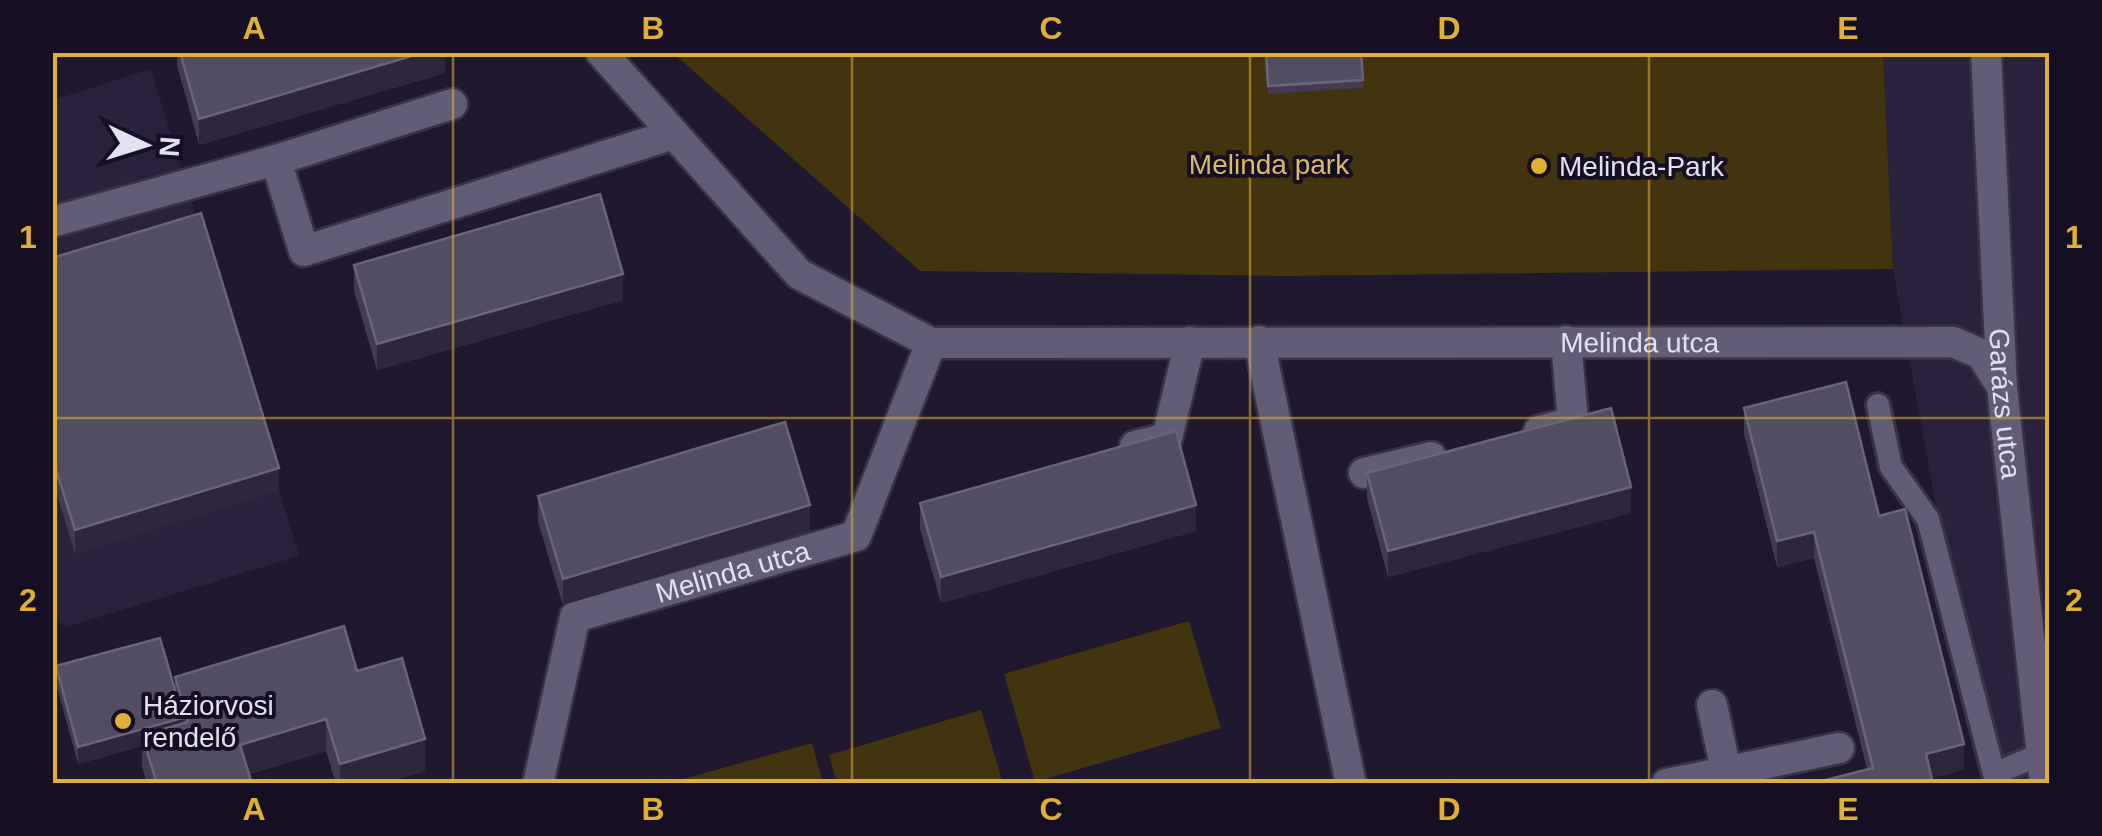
<svg xmlns="http://www.w3.org/2000/svg" width="2102" height="836" font-family="Helvetica,sans-serif">
<style>
.built{fill:#2a223d}
.green{fill:#42340f}
.lines{fill:none;stroke-linecap:round;stroke-linejoin:round}
.service-casing{stroke:#393445;stroke-width:28}
.minor-casing{stroke:#393445;stroke-width:35}
.service{stroke:#635c76;stroke-width:22}
.minor{stroke:#635c76;stroke-width:30}
.wall{fill:#423b52}
.shaded-wall{fill:#2d263c}
.building{fill:#534d63;stroke:#6a6479;stroke-width:2.5}
.grid{fill:none;stroke:#dfb033;stroke-width:2.5;stroke-opacity:0.55}
.poi-dot{fill:#dfb033;stroke:#160f24;stroke-width:4}
.labels{text-anchor:middle;stroke-width:8;stroke-linejoin:round;paint-order:stroke}
.park-label{font-size:28px;fill:#dbba6b;stroke:#160f24}
.poi-label{font-size:28px;fill:#e3e0ef;stroke:#160f24;text-anchor:start}
.street-label{font-size:28px;fill:#e3e0ef;stroke:#160f24}
.neatline{fill:none;stroke:#dfb033;stroke-width:4}
.grid-label{font-size:32px;text-anchor:middle;font-weight:bold;fill:#dfb033}
</style>
<rect width="100%" height="100%" fill="#1f182e"/>
<g class="built">
<polygon points="1883,53 2049,53 2049,783 1986,783 1893,269"/>
<polygon points="151,69 299,556 66,627 53,619 53,100"/>
</g>
<g class="green">
<polygon points="673,53 1883,53 1893,269 1285,276 920,271"/>
<polygon points="1189,621 1221,728 1035,782 1004,674"/>
<polygon points="981,710 1003,783 837,783 829,755"/>
<polygon points="812,743 823,783 669,783"/>
</g>
<g class="lines">
<g class="service-casing">
<polyline id="service" points="1878,405 1891,467 1928,519 1994,774 2041,754"/>
</g>
<g class="minor-casing">
<g id="minor">
<path id="s1" d="M601 52 799 274 931 343 1953 342 1981 354 2002 387"/>
<path id="s2" d="M1986 52 2002 387 2045 784"/>
<polyline points="452,104 276,160 304,251 674,134"/>
<polyline points="52,222 276,160"/>
<polyline points="1259,341 1351,784"/>
<polyline points="1539,431 1573,422 1566,341"/>
<polyline points="1135,446 1167,438 1190,342"/>
<polyline points="1364,473 1431,457"/>
<polyline points="1712,705 1726,771"/>
<path id="s3" d="M538 784 575 617 856 536 931 343"/>
<polyline points="1667,784 1839,748"/>
</g>
</g>
<use href="#service" class="service"/>
<use href="#minor" class="minor"/>
</g>
<g class="wall">
<polygon points="177,52 445,52 445,73 199,145 177,65"/>
<polygon points="1266,52 1361,52 1363,88 1268,94"/>
<polygon points="52,258 279,490 75,553 52,479"/>
<polygon points="354,265 623,300 377,370 354,291"/>
<polygon points="1744,408 1879,516 1964,770 1867,769 1814,558 1777,567 1744,434"/>
<polygon points="1367,473 1631,513 1388,577 1367,499"/>
<polygon points="538,496 810,531 563,605 538,522"/>
<polygon points="920,503 1196,531 941,603 920,529"/>
<polygon points="56,666 175,689 175,677 357,671 425,771 381,784 336,784 326,751 249,774 252,784 147,784 142,767 142,746 78,764 56,683"/>
</g>
<g class="shaded-wall">
<polygon points="425,52 445,52 445,73 199,145 199,119"/>
<polygon points="623,274 623,300 377,370 377,344"/>
<polygon points="279,468 279,490 75,553 75,530"/>
<polygon points="1631,487 1631,513 1388,577 1388,551"/>
<polygon points="810,505 810,531 563,605 563,579"/>
<polygon points="1196,505 1196,531 941,603 941,577"/>
<polygon points="1814,532 1814,558 1777,567 1777,541"/>
<polygon points="183,718 183,735 142,735 142,746 78,764 78,747"/>
<polygon points="326,719 326,751 240,776 240,745"/>
<polygon points="425,739 425,771 381,784 340,784 340,764"/>
<polygon points="1964,744 1964,770 1926,780 1926,754"/>
</g>
<g class="building">
<polygon points="180,52 425,52 199,119"/>
<polygon points="1266,52 1361,52 1363,80 1268,86"/>
<polygon points="600,194 623,274 377,344 354,265"/>
<polygon points="201,213 279,468 75,530 52,457 52,258"/>
<polygon points="1846,382 1879,516 1905,509 1964,744 1926,754 1933,784 1810,784 1873,768 1814,532 1777,541 1744,408"/>
<polygon points="1611,408 1631,487 1388,551 1367,473"/>
<polygon points="785,422 810,505 563,579 538,496"/>
<polygon points="1176,431 1196,505 941,577 920,503"/>
<polygon points="344,626 357,671 402,658 425,739 340,764 326,719 240,745 252,784 157,784 142,735 188,722 175,677"/>
<polygon points="160,638 183,718 78,747 56,666"/>
</g>
<path class="grid" d="M453 52V784M852 52V784M1250 52V784M1649 52V784M52 418H2050"/>
<g class="poi-dot">
<circle cx="1539" cy="166" r="10"/>
<circle cx="123" cy="721" r="10"/>
</g>
<g class="labels">
<g class="park-label">
<text x="1269" y="174">Melinda park</text>
</g>
<g class="poi-label">
<text x="1559" y="176">Melinda-Park</text>
<text x="143" y="715">Háziorvosi<tspan x="143" dy="32">rendelő</tspan></text>
</g>
<g class="street-label">
<text dy="10" stroke="none"><textPath href="#s1" startOffset="1155">Melinda utca</textPath></text>
<text dy="10" stroke="none"><textPath href="#s2" startOffset="352">Garázs utca</textPath></text>
<text dy="10" stroke="none"><textPath href="#s3" startOffset="335">Melinda utca</textPath></text>
</g>
</g>
<rect width="2102" height="836" fill="none" stroke="#160f24" stroke-width="110"/>
<g transform="translate(145 145) rotate(94)" stroke="#160f24" stroke-width="8" paint-order="stroke">
<path d="M0-8L18 38L0 25L-18 38Z" fill="#e3e0ef"/>
<text y="-15" font-size="28" font-weight="bold" text-anchor="middle" fill="#e3e0ef">N</text>
</g>
<rect x="55" y="55" width="1992" height="726" class="neatline"/>
<g class="grid-label">
<text x="254" y="39">A</text>
<text x="653" y="39">B</text>
<text x="1051" y="39">C</text>
<text x="1449" y="39">D</text>
<text x="1848" y="39">E</text>
<text x="28" y="248">1</text>
<text x="2074" y="248">1</text>
<text x="28" y="611">2</text>
<text x="2074" y="611">2</text>
<text x="254" y="820">A</text>
<text x="653" y="820">B</text>
<text x="1051" y="820">C</text>
<text x="1449" y="820">D</text>
<text x="1848" y="820">E</text>
</g>
</svg>
